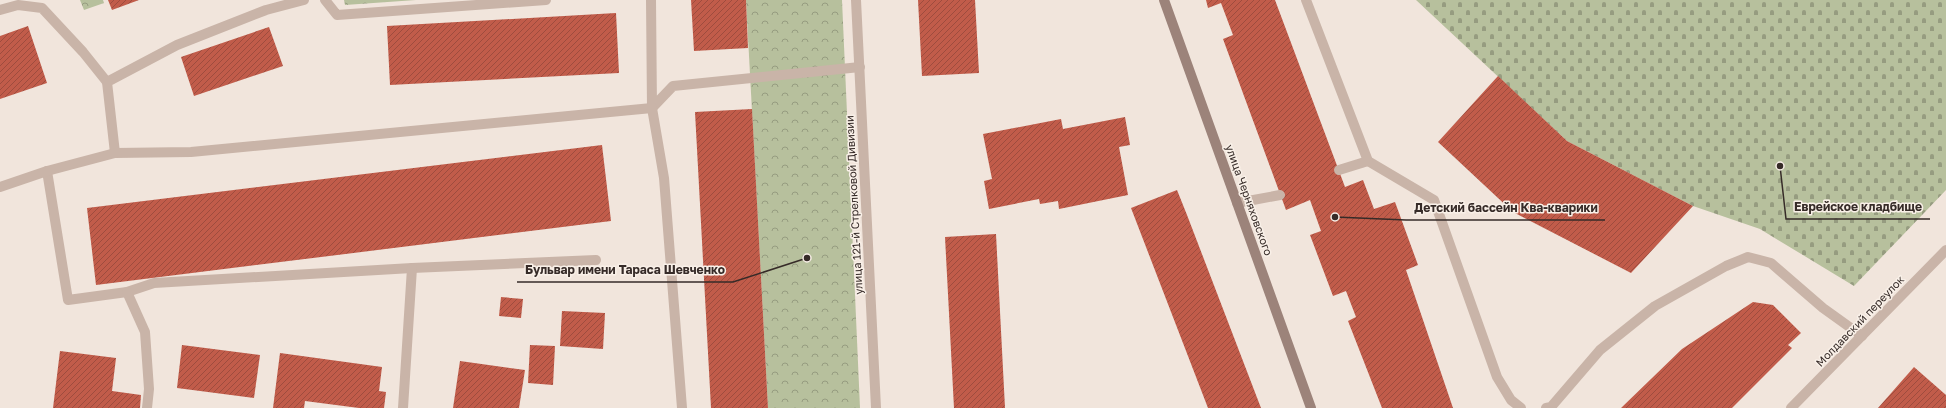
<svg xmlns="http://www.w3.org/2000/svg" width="1946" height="408" font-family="'Golos Text',sans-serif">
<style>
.cemetery{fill:url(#cemetery-stones)}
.park{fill:url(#park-crowns)}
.building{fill:url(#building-hatch)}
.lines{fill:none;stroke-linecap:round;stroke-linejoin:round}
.lane{stroke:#c9b4a8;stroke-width:10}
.street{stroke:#c9b4a8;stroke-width:10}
.secondary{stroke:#9c837a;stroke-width:10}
.labels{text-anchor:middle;stroke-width:3;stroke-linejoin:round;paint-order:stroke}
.street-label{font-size:11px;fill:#362b28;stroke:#f9f0e8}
.leader{fill:none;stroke:#362b28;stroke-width:1.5}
.callout-dot{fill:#362b28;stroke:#f9f0e8;stroke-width:1.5}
.callout-label{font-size:12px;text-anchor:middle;font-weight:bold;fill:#362b28;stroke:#f9f0e8;stroke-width:3;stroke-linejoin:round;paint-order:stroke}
</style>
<defs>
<pattern id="cemetery-stones" width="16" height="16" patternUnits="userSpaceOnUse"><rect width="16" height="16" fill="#b7c09d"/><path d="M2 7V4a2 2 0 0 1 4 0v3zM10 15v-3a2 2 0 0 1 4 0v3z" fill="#969c80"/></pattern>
<pattern id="park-crowns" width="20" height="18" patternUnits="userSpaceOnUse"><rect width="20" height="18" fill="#b7c09d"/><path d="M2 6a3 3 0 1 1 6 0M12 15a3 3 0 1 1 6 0" fill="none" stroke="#969c80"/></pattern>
<pattern id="building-hatch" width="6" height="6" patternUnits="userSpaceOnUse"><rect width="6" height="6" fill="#c15c4a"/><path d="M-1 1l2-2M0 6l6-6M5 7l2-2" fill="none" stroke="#9e4c3e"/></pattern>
</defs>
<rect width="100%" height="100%" fill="#f1e5dc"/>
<polygon class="cemetery" points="1416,0 1946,0 1946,190 1854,286 1760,229 1693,206 1567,141"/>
<g class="park">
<polygon points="80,0 103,0 104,3 84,10"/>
<polygon points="344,0 416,0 345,5"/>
<polygon points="746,0 842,0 860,408 768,408"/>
</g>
<g class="building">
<polygon points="108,0 139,0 112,10"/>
<polygon points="691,0 746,0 748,48 694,51"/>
<polygon points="918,0 975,0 979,73 922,76"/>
<polygon points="1206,0 1275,0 1345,187 1363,180 1374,209 1395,202 1418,265 1406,270 1453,408 1382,408 1348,321 1356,317 1346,291 1333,296 1310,235 1321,231 1310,200 1286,210 1223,39 1233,35 1221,3 1208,8"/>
<polygon points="616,13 619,73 390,85 387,26"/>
<polygon points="28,26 47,83 0,99 0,36"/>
<polygon points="269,27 283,66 194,96 181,57"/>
<polygon points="1498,76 1567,141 1693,206 1631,273 1513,212 1438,142"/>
<polygon points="752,109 768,408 711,408 695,112"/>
<polygon points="1125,117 1130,145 1119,147 1128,195 1059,209 1058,201 1040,204 1039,199 989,209 984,181 992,179 983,134 1061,119 1063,129"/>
<polygon points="602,145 611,221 96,285 87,208"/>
<polygon points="1177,190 1187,215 1261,408 1208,408 1131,208"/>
<polygon points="996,234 1005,408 954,408 945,237"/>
<polygon points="501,297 523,299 521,318 499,316"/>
<polygon points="1753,302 1773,305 1801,333 1788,345 1792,348 1732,408 1621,408 1682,349"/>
<polygon points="562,311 605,313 603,349 560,346"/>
<polygon points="182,345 260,355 254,398 177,388"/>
<polygon points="530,345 555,346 553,385 528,383"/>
<polygon points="60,351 116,358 112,391 141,395 140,408 53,408"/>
<polygon points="280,353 382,367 379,391 386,392 384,408 359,408 305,401 304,408 273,408"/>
<polygon points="460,361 525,370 519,408 453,408"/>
<polygon points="1914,367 1946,395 1946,408 1878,408"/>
</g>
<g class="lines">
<g class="lane">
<polyline points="325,0 337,15 546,0"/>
<polyline points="651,0 652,108 673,86 860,67"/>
<polyline points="1306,0 1368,161 1434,200 1497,377 1511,400 1521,408"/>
<polyline points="0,10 18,5 42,8 83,52 107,82"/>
<polyline points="115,153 107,82 177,45 266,10 304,0"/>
<polyline points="1339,170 1368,161"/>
<polyline points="47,171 68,300 127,292 154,283 412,268 596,260"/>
<polyline points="0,187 47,171 115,153 191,152 652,108 664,178 682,408"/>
<polyline points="1237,203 1280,195"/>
<polyline points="127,292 145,332 149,389 147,408"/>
<polyline points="403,408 412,268"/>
<polyline points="1546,408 1551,407 1600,350 1655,306 1726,266 1748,257 1771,263 1823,308 1862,336"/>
</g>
<g class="street">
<polyline points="856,0 876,408"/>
<polyline points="1791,408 1946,250"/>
</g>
<polyline class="secondary" points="1164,0 1311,408"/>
</g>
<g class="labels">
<g class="street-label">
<text transform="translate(1249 200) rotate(70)" y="4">улица Черняховского</text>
<text transform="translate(854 205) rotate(-93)" y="4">улица 121-й Стрелковой Дивизии</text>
<text transform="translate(1860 321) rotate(-46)" y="4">Молдавский переулок</text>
</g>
</g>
<path class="leader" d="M1780 166L1786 219H1930M1335 217L1406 220H1605M807 258L733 282H517"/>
<g class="callout-dot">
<circle cx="1780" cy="166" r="4"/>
<circle cx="1335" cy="217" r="4"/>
<circle cx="807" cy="258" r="4"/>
</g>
<g class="callout-label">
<text x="1858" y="211">Еврейское кладбище</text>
<text x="1506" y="212">Детский бассейн Ква-кварики</text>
<text x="625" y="274">Бульвар имени Тараса Шевченко</text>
</g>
</svg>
